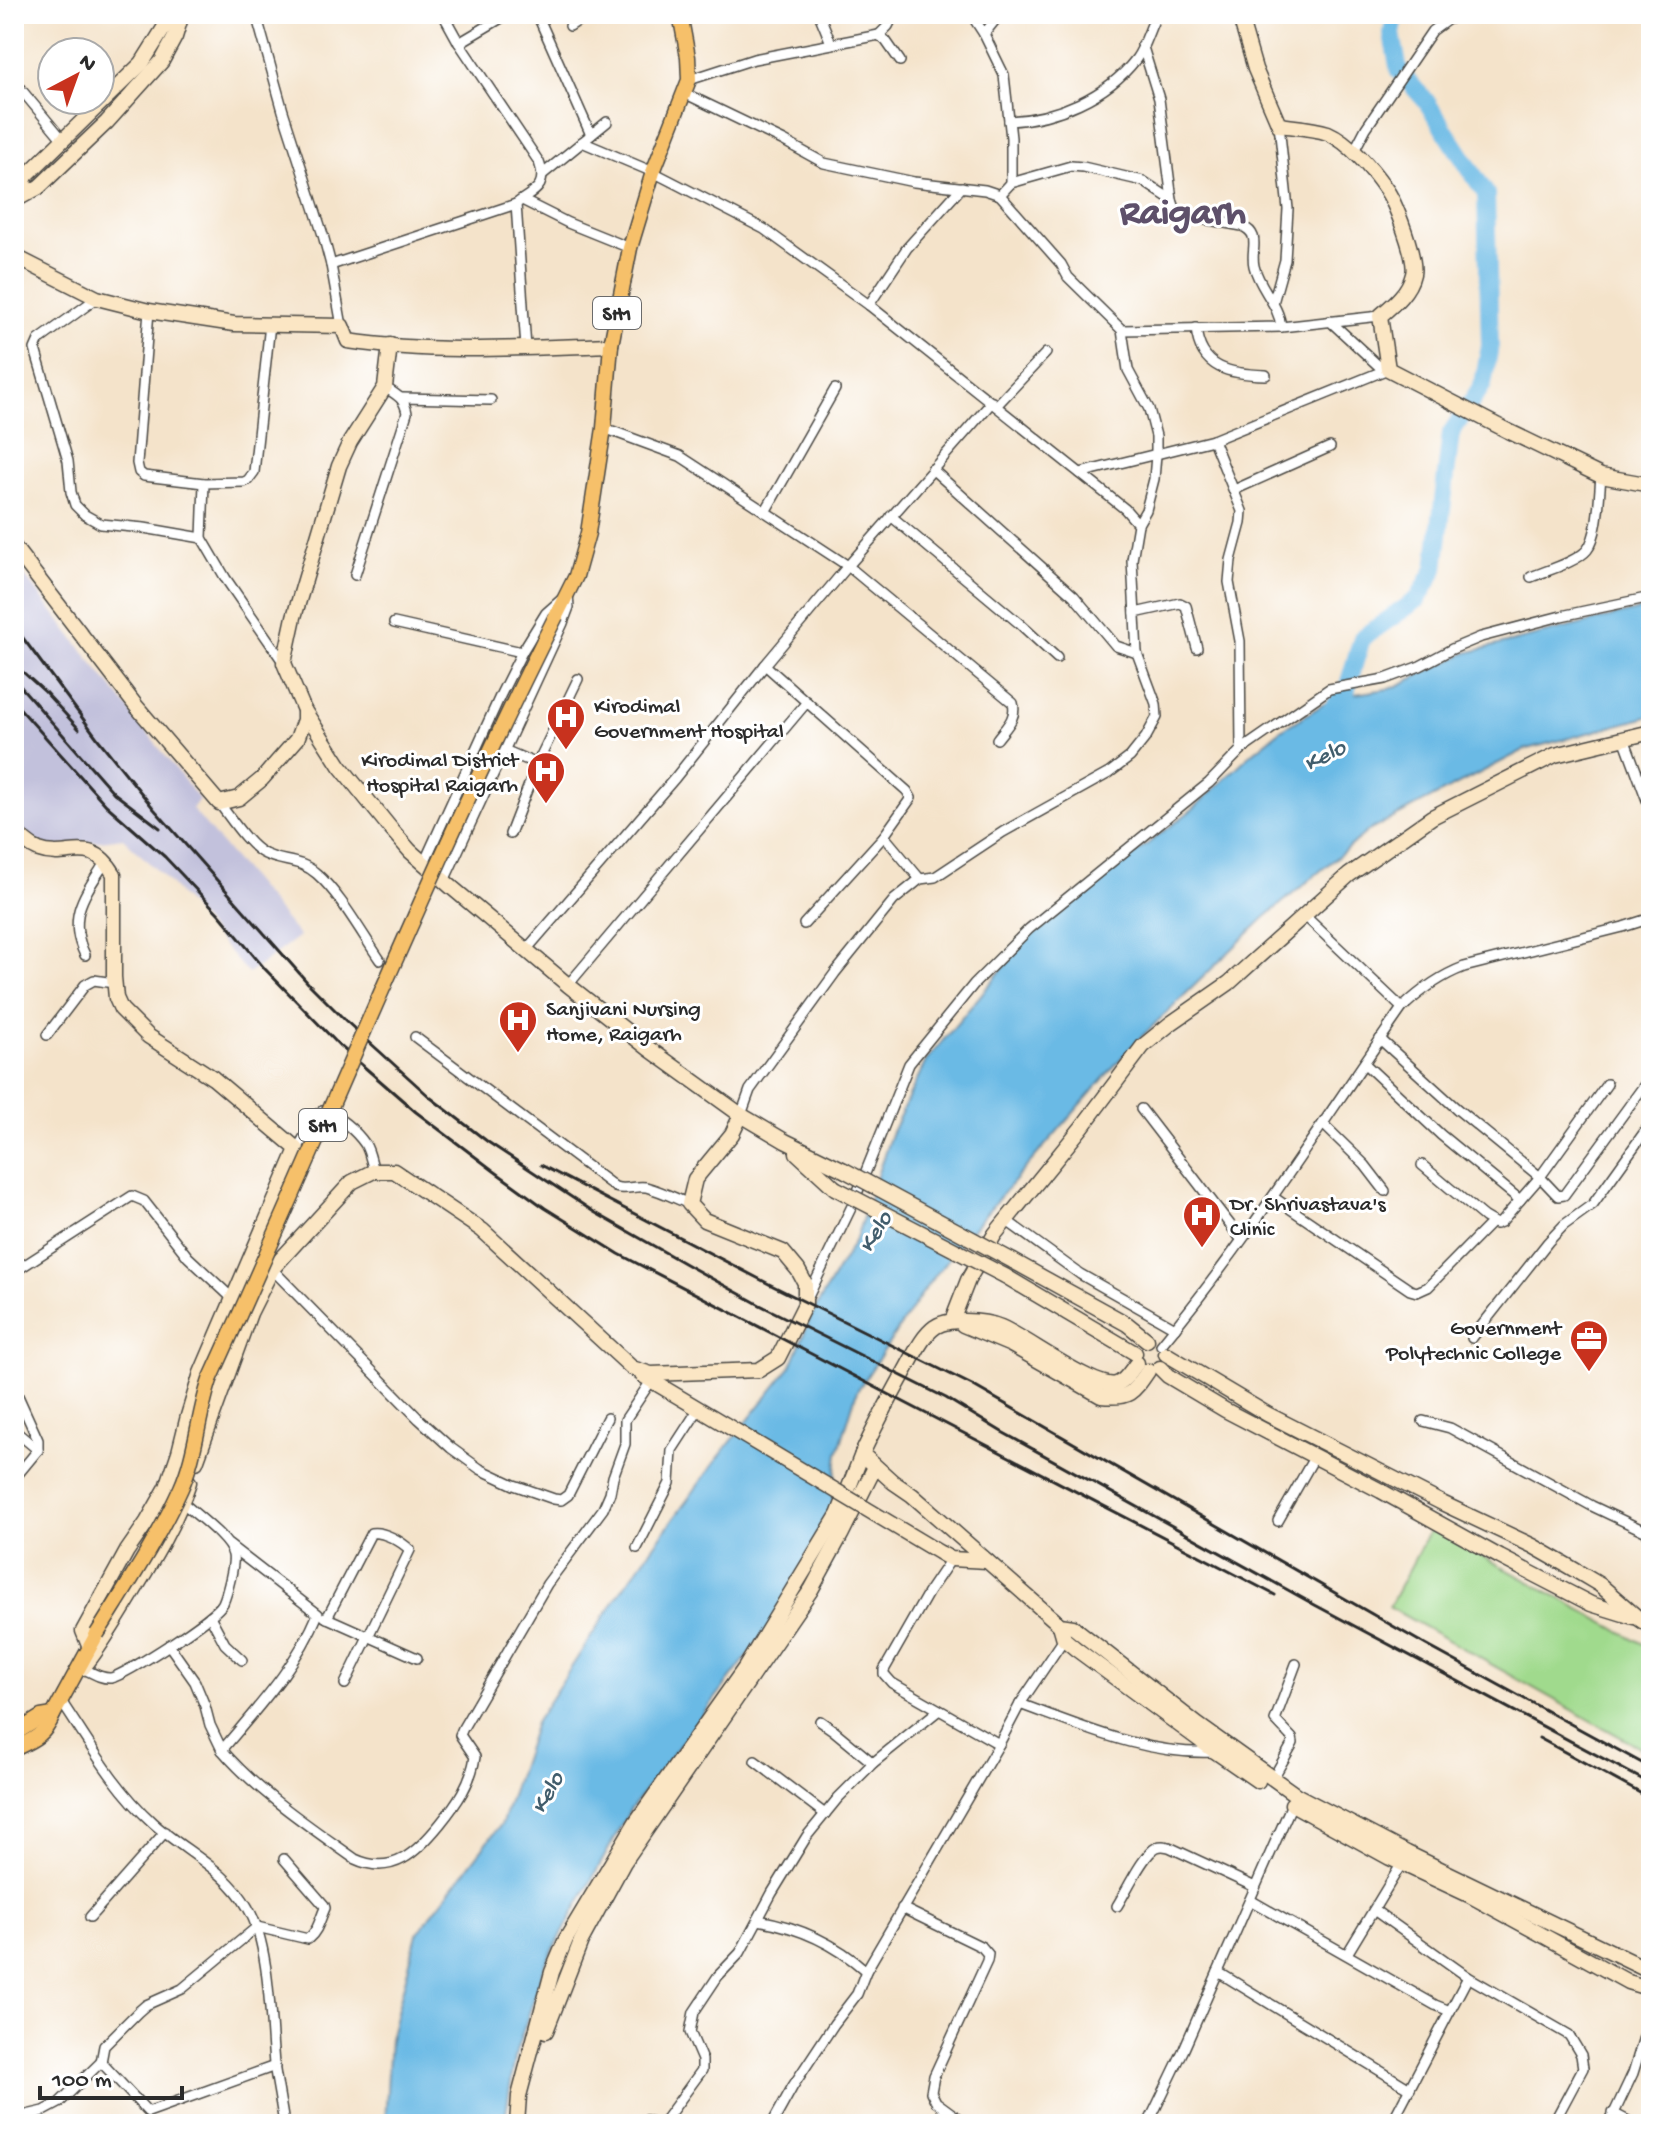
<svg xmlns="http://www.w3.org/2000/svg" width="1665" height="2138" font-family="'Gochi Hand',sans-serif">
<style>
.industrial{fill:#c2c1dc}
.green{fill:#a0da8d;stroke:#66825c;stroke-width:2}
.water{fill:#6bbae5;stroke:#4b7288;stroke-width:2}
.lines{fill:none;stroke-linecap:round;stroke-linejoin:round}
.river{stroke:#6bbae5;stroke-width:18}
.street-casing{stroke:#494743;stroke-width:12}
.secondary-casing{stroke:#494743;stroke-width:17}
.primary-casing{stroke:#494743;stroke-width:17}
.street{stroke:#fff;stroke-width:9}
.secondary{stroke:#fbe6c4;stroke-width:14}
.primary{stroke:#f6c06b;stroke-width:14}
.rail{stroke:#2b2b2b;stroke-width:3}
.secondary-bridge-casing{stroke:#494743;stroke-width:17;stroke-linecap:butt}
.primary-bridge-casing{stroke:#494743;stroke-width:17;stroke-linecap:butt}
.secondary-bridge{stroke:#fbe6c4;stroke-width:14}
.primary-bridge{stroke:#f6c06b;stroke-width:14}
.labels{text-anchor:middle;stroke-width:6;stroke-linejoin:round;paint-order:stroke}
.shield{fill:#fff;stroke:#6b6b6b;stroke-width:2}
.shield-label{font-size:20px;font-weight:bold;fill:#2b2b2b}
.poi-label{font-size:22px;fill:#2b2b2b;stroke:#fff;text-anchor:start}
.water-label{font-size:24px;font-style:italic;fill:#415d6c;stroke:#fff}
.town-label{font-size:38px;font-weight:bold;fill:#5e506a;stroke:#fff}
</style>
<rect width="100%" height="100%" fill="#fff"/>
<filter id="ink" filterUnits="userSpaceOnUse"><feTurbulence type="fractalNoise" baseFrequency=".0125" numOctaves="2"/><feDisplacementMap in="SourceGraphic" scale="16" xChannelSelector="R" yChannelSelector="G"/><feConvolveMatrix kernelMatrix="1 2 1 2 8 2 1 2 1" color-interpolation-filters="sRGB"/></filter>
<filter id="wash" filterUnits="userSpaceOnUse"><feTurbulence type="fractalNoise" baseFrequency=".006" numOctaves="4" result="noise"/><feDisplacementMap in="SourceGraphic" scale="32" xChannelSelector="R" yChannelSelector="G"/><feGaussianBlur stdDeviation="1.8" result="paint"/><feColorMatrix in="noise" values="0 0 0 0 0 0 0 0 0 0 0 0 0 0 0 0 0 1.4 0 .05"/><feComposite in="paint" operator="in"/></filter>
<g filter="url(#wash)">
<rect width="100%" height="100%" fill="#f4e3ca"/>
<polygon class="industrial" points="14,562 199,799 192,809 299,936 248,974 166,879 123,838 48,848 30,838 14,817"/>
<polygon class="green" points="1431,1528 1651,1648 1651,1754 1389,1607"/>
<polygon class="water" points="1651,607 1651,716 1524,750 1368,831 1264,918 1130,1048 980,1220 929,1283 857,1391 838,1453 830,1524 769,1628 630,1810 546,1963 516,2052 504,2124 385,2124 390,2039 417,1934 502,1823 535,1723 621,1591 715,1462 791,1366 812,1314 856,1238 891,1134 926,1061 1032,933 1194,808 1250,755 1281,730 1336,697 1393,688 1466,653"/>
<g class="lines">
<polyline class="river" points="1326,716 1346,692 1362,638 1418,599 1435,569 1451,433 1483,384 1490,346 1486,194 1426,101 1399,71 1392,34 1395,14"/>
</g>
</g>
<g filter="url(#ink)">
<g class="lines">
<g class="street-casing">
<g id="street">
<polyline points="256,14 283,111 323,235 331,265 342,326"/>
<polyline points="537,14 591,135"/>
<polyline points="819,14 831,43"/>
<polyline points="894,14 888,26 879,35 886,41 900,61"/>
<polyline points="971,14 984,34 1004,75 1011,138 1011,183 1000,195"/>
<polyline points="1650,14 1649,24 1651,32"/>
<polyline points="570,26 588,14"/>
<polyline points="984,34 1000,14"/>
<polyline points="459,43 508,14"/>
<path d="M1142 44 1159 99 1172 200 1176 211 1181 215 1242 226C1262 235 1250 249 1254 266 1259 288 1279 304 1281 327"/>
<polyline points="689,80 754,59 879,35"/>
<polyline points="14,81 63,140"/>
<polyline points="684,93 784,141 824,163 914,182 985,190 1000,195 1061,264 1068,277 1122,330 1128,370 1149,409 1156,436 1156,455 1154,479 1146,510 1138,524"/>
<polyline points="14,102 23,93"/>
<path d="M1009 121C1055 119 1107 97 1136 59 1145 47 1149 28 1157 14"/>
<polyline points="582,142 653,172 764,229 869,305 1125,509 1138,524 1132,560 1137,653 1156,704 1157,717 1146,737 1130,757 1109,773 1003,832 935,877 920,879 894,900 835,973 750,1090 741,1115"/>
<polyline points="1354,151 1366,128 1432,31 1447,20 1463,14"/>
<polyline points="543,174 607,122"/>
<polyline points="1011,183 1071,166 1083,167 1143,181 1172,200"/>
<polyline points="522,200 568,223 630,248"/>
<polyline points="516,204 526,348"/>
<path d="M331 265 516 204C535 190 548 187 539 162L459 43 443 14"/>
<polyline points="97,298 39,340 35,349 68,461 71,492 75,505 85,515 101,524 144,528 202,538"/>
<polyline points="1273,303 1285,260 1288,209 1279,125"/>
<polyline points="869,305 907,248 962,187"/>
<polyline points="149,311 137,463 139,472 144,476 204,483 244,482 248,480 254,472 270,324"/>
<polyline points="1330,321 1383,370"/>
<path d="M1196 328C1200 370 1231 374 1266 375"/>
<polyline points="1122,330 1281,327 1380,316"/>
<polyline points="402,398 491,400"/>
<polyline points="996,406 1046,353"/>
<path d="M604 428 680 456 848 566 1013 703C1017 718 1006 727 997 739"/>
<polyline points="1213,440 1242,511 1241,523 1231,560 1229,582 1240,641 1241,750"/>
<polyline points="932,469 1074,596 1116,646 1137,653"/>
<polyline points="1080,473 1213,440 1388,369"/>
<polyline points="204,483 202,538 226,579 284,663"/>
<polyline points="1234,490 1330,447"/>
<polyline points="765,512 835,389"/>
<polyline points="891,516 1020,624 1057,658"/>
<path d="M355 575 407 413C404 397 397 396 385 387"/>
<path d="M1531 577C1545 571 1577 562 1587 550 1599 535 1599 495 1601 476"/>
<polyline points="1135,613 1180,603 1186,606 1197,648"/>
<polyline points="394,623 522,652 546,613 563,598"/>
<polyline points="765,665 907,791 911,798 884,836 804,924"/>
<polyline points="1624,738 1651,811"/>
<polyline points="504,750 537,764"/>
<path d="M219 803C230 817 249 847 265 854 283 863 299 858 317 874 340 894 362 934 380 960"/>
<polyline points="510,834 537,764 578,679"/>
<polyline points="884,836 920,879"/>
<polyline points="424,863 501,694 522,652"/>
<polyline points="444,881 563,623 569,607 568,594"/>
<polyline points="1305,916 1402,1008"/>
<polyline points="526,950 675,778 765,665 848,566 992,402"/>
<path d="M85 955C66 916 85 894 106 861"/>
<polyline points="568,985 807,702"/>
<polyline points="47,1035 85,985 94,980 114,983"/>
<path d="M415 1037 615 1187C626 1191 635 1185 646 1187 661 1191 675 1198 689 1204"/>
<polyline points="1380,1039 1457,1109 1540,1177 1607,1084"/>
<polyline points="1365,1064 1441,1135 1520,1200 1540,1177 1558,1196 1564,1195 1646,1083"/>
<polyline points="1141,1109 1241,1239"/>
<polyline points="1323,1124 1365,1165 1385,1191"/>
<path d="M297 1149 319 1113 322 1111C337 1114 356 1131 365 1144 370 1152 371 1162 374 1171"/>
<polyline points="1422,1165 1484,1217 1496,1224 1501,1222 1520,1200"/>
<polyline points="1273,1197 1410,1290 1417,1292 1428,1287 1492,1222"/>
<polyline points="1007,1221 1080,1274 1175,1328"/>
<polyline points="272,1269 419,1419 451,1448 480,1469 514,1485 554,1499 561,1500 568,1495 607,1418"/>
<polyline points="14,1272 132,1196 144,1201 188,1257 233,1299"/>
<polyline points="808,1297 852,1206 909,1064 974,984 1029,929 1209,783 1241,750 1329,689 1385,679 1420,666 1452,649 1481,637 1561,616 1651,597"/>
<polyline points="1472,1338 1548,1242 1564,1225 1593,1204 1651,1123"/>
<path d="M1161 1345C1249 1239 1323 1121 1402 1008 1421 990 1440 976 1464 967L1623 927 1651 918"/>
<polyline points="14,1387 38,1440 38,1450 14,1479"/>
<polyline points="1423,1421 1450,1428 1592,1506 1651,1534"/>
<polyline points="14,1430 38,1450"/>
<polyline points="1278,1521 1315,1456"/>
<path d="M229 1545 318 1614C296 1667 258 1707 222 1750 259 1793 309 1826 355 1859 393 1877 418 1851 440 1824 457 1803 471 1783 475 1757L460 1735 463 1728 547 1584 603 1509 610 1493 613 1477 625 1444V1420L651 1381"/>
<polyline points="637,1548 670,1483 672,1450 698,1410"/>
<polyline points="951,1559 928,1593 884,1670 884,1674 892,1683 999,1744"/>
<polyline points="210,1616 225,1644 242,1660"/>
<polyline points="325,1617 417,1658"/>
<path d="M327 1618 371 1533C383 1531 401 1541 410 1550L345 1684"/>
<polyline points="169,1645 195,1682 205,1706 210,1725 222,1750"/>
<path d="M82 1668C91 1672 101 1679 111 1678 127 1674 216 1617 223 1603 227 1594 235 1564 233 1555 230 1539 195 1514 182 1502"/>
<path d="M61 1701C89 1743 115 1789 153 1823 184 1851 227 1870 248 1908 270 1945 270 2020 274 2064 277 2084 281 2104 284 2124"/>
<path d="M1020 1704C1083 1727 1148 1756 1216 1752"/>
<polyline points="820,1721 833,1730 873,1763"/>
<polyline points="755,1761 825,1814"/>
<polyline points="1272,1780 1293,1743 1292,1738 1275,1720 1296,1664"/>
<polyline points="1250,1900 1435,2005 1450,2011 1391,2124"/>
<path d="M1117 1906C1126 1892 1143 1854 1157 1847 1162 1845 1164 1846 1169 1847L1255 1887"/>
<polyline points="902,1908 982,1947 988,1954 987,1961 934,2076 931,2092 936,2102 966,2124"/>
<polyline points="1374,1910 1468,1977"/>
<polyline points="90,1917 165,1832"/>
<path d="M758 1920C798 1927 836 1944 866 1971"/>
<polyline points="1347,1954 1402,1863"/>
<polyline points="1218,1972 1410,2089"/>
<polyline points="1450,2011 1468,1977 1569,2035 1581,2055 1583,2068 1553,2124"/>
<polyline points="101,2062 148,2112 275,2066"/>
<polyline points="1613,2113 1634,2124"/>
<path d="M14 2118 44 2111 59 2103 101 2062 104 2046 138 2012 146 2005 182 1989 257 1927 308 1939C318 1931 320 1919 325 1908L324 1905 284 1859"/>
<polyline points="641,2124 646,2120 657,2124"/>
<polyline points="660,2124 666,2119 702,2070 702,2060 690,2032 694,2012 718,1976 740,1953 772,1893 807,1836 838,1798 873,1763 939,1710"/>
<polyline points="772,2124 793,2086 834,2024 857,1994 866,1971 999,1744 1020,1704 1064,1639"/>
<polyline points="1148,2124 1184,2049 1292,1804"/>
<polyline points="1609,2124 1633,2073 1651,2014"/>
</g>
</g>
<g class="secondary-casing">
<g id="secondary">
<path d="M1239 14 1255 69 1279 125C1294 127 1313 128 1328 133 1349 142 1372 169 1385 188 1395 201 1417 259 1413 274 1409 292 1393 305 1380 316L1388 369 1508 431 1601 476 1651 485"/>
<polyline points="19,198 26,176 142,63 164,28 168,14"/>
<polyline points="14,203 19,198 39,187 107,122 162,61 175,37 182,14"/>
<path d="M14 256 97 298 149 311 234 324 342 326 348 341C434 354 524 348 611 345"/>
<polyline points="14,547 136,706 219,803 239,798 262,779 297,739 304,720 304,710 284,663 294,617 339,466 350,442 385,387 390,345"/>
<polyline points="304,710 340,766 391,829 410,851 450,886 568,985 648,1048 741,1115 785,1141 844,1170"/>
<path d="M14 829C20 837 29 846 39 850 69 861 90 834 114 874V977L116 998 121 1009 148 1036 213 1078 297 1149 201 1373 188 1416 179 1452 167 1487 147 1522 127 1551 83 1631 90 1648"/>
<polyline points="797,1153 835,1188"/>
<polyline points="1013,1261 1127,1324 1147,1340"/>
<polyline points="1005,1276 1135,1353"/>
<polyline points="952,1321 968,1280 995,1234 1082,1127 1143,1046 1170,1024 1229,983 1349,875 1432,817 1555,755 1651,732"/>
<path d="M963 1325 1011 1345 1101 1396C1129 1399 1133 1393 1148 1371"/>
<polyline points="1166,1354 1267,1414 1442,1503 1533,1546 1568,1566 1600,1585 1638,1618 1651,1627"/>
<path d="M1137 1363C1131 1370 1125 1382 1116 1384 1094 1389 1025 1337 1001 1327 989 1322 977 1321 965 1321 955 1321 944 1321 935 1327 921 1337 913 1358 904 1373 889 1400 875 1426 862 1454L893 1482 912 1495 1060 1625 1073 1627 1198 1725 1296 1795 1407 1853 1651 1971"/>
<polyline points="1160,1368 1168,1376 1225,1410 1381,1491 1500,1557 1591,1604 1633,1617"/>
<polyline points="642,1375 726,1425"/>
<polyline points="196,1462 250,1313 272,1269 352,1182 374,1171 394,1171 482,1230 632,1368 651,1374 759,1370 778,1358 805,1304 805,1283 798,1270 783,1252 704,1220 689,1204 695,1179 732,1134 741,1115"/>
<polyline points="940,1553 951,1559 987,1561"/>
<polyline points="1060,1625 1064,1639 1076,1649 1216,1752 1258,1781"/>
<path d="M83 1668C102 1645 116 1620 132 1594 154 1558 176 1522 189 1482"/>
<polyline points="1292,1804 1390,1858 1471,1896 1628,1982 1651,1989"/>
<polyline points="546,2031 581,1941 624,1862 811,1590 841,1535 875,1467"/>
<polyline points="517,2124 519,2096 552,1972 566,1939 636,1822 745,1668 838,1515 862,1454"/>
</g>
</g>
<g class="primary-casing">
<g id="primary">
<polyline points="556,616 576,576 588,533 604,428 611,345 630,248 653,172 689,80 688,57 680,14"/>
<polyline points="14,1734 41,1717 53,1715"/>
<path d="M14 1749C33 1740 45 1735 53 1715L97 1634"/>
</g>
</g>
<use href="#street" class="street"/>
<use href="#secondary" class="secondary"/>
<use href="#primary" class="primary"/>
<g class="rail">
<polyline points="14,626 98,739 154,809 308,983 346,1021 431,1098 488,1142 594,1212 689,1266 760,1305 946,1398 1002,1432 1315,1605 1651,1784"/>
<polyline points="14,664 45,692 79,729"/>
<polyline points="14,679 114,793 160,828"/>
<polyline points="14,702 106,805 165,857 219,914 265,969 339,1045 416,1112 494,1171 545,1208 619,1254 1275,1595"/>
<polyline points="541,1165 769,1284 972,1385 1426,1645 1651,1768"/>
<polyline points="1539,1738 1651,1799"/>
</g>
<g class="secondary-bridge-casing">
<g id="secondary-bridge">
<polyline points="844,1170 1013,1261"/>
<polyline points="835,1188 1005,1276"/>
<polyline points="726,1425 940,1553"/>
</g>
</g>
<g class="primary-bridge-casing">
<path id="primary-bridge" d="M97 1634C126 1587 158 1539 181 1488 196 1455 198 1415 210 1380 326 1126 430 866 556 616"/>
</g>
<use href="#secondary-bridge" class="secondary-bridge"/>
<use href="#primary-bridge" class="primary-bridge"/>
</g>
</g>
<defs>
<g id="hospital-pin" transform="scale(2)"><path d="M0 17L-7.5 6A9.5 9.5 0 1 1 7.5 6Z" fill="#c8321e" stroke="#fff"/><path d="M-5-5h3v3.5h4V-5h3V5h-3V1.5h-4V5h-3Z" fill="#fff"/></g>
<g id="office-pin" transform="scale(2)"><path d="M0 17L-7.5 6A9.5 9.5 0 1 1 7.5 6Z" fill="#c8321e" stroke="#fff"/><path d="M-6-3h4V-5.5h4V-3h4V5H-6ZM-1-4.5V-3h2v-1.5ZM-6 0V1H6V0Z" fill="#fff"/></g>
</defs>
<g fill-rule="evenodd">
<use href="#hospital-pin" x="566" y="717"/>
<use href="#hospital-pin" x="546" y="771"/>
<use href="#hospital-pin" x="518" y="1020"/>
<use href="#hospital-pin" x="1202" y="1215"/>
<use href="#office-pin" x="1589" y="1339"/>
</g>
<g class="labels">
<g class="shield">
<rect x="593" y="297" width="48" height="32" rx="6"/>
<rect x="299" y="1109" width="48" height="32" rx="6"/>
</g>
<g class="shield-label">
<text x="617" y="320">SH1</text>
<text x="323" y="1132">SH1</text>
</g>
<g class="poi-label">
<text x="594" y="712">Kirodimal<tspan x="594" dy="25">Government Hospital</tspan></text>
<text x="518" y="766" text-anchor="end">Kirodimal District<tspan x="518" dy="25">Hospital Raigarh</tspan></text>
<text x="546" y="1015">Sanjivani Nursing<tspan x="546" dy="25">Home, Raigarh</tspan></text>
<text x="1230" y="1210">Dr. Shrivastava's<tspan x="1230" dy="25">Clinic</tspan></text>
<text x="1561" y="1334" text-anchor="end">Government<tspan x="1561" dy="25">Polytechnic College</tspan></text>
</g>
<g class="water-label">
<text transform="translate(1324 754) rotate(-27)" y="8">Kelo</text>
<text transform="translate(874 1231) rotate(-59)" y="8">Kelo</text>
<text transform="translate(546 1792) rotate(-61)" y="8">Kelo</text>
</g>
<g class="town-label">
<text x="1183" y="222">Raigarh</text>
</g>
</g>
<rect width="1665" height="2138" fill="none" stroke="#fff" stroke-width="48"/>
<g transform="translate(76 76) rotate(41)"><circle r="38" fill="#ffffff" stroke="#aaaaaa" stroke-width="2"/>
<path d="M0-6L14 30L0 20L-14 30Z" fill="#c8321e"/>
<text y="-12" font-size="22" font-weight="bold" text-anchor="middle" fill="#2b2b2b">N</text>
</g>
<path d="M40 2086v12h142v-12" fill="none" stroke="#2b2b2b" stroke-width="4"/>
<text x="52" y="2086" font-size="24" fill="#2b2b2b" stroke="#ffffff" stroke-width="6" paint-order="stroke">100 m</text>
</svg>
